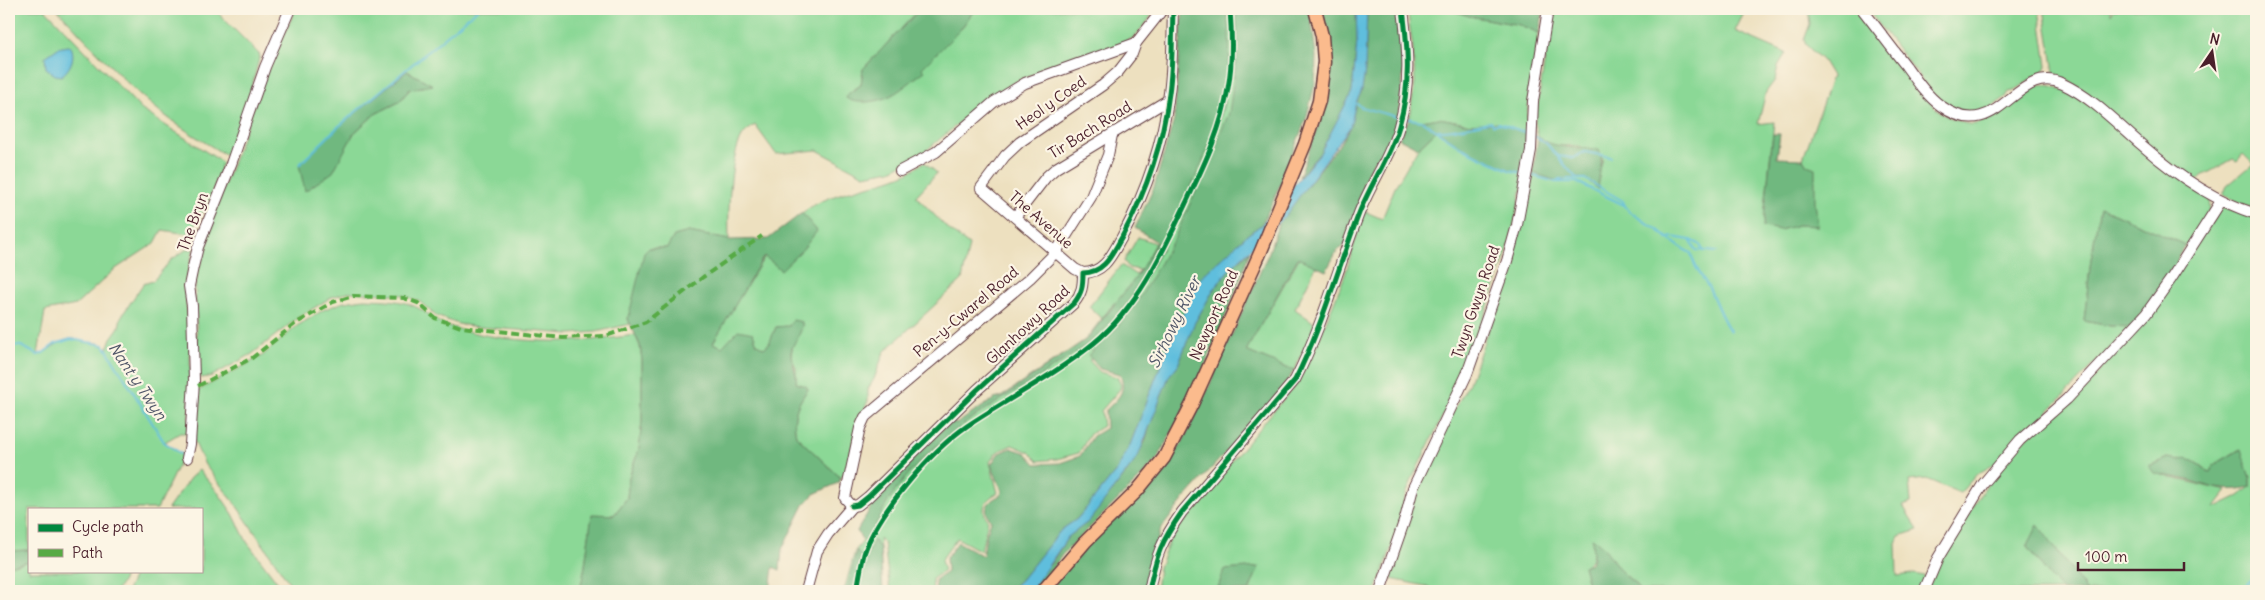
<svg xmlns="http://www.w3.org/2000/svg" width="2265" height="600" font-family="Delius,sans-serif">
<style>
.green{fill:#8bd896;stroke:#6a7c60;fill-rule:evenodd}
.forest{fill:#70b87f;stroke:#5d6c55}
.water{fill:#5fbedd;stroke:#546e84}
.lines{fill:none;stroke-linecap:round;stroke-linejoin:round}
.stream{stroke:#5fbedd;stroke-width:2}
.minor-casing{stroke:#623c41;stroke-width:12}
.major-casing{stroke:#623c41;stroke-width:15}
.minor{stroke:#fff;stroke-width:10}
.major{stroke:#fbbb8d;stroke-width:12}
.quiet{stroke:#57aa44;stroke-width:4;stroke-dasharray:8 4;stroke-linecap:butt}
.cycleway-casing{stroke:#fcf5e5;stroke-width:8}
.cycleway{stroke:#00873e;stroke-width:5}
.labels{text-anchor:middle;stroke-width:4.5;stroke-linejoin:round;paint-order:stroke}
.street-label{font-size:15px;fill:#4a1f2b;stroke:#fcf5e5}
.water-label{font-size:16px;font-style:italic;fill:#515769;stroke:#fcf5e5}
</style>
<rect width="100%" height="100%" fill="#fcf5e5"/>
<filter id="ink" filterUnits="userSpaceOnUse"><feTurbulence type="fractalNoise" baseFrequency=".02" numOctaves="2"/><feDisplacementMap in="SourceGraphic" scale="10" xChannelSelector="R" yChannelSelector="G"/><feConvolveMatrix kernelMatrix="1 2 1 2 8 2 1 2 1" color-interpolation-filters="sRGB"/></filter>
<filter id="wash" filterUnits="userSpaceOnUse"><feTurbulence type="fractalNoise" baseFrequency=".0096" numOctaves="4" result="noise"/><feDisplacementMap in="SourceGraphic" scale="20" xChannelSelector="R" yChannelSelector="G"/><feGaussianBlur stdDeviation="1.12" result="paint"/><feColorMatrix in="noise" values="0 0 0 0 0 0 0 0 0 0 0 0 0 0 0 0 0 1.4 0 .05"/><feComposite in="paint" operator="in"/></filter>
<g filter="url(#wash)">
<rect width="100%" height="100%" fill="#ede0bf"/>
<g class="green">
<path d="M9 9H45L142 110 222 162C216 188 204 214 188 234L162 230 155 243 114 270 76 305 45 311 38 355C50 351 57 341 70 339 75 338 81 342 86 342 95 343 100 341 107 349L111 338 119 327 121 317 143 284 153 281 171 260 187 249H194C180 288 189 313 190 352 191 379 189 406 188 433H180L165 442 183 455 157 509H29V550L9 551Z"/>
<path d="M57 9H214L260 55 249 98 227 156C211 146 194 136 178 125 133 94 95 49 57 9Z"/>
<path d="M296 9H920L863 69 861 85 849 93 924 71 921 68 960 30 975 9H1155L1148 21 1133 38 1109 49 1037 73 1011 84 971 113 922 154 891 170 864 175 817 150 776 154 755 125C751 128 746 131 743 135 729 157 728 214 729 240L689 232 674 236 667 248H649L628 319 630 324 596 332 570 334 479 327 458 324 436 316 419 301 402 295 349 292 332 297 299 317 252 354 212 376 202 378 198 375V369L195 288 197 266 204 240 268 68ZM407 71 432 85 410 89 399 102 375 114 354 133 344 151 299 165 338 127Z"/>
<path d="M1207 9H1240V102L1177 242 1102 358 1089 360 1100 372 1117 377 1121 385 1120 389 1101 411 1103 426 1090 434 1079 453 1057 459 1038 461 1029 452 1012 445 997 452 990 462 998 493C985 499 980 508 988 521L981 551 957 538 941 560 944 571 932 579 933 591H890L884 543 879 538 881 558 874 591H844L855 551 872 530 876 498 930 453 955 428 1085 340 1115 302 1102 319 1089 307 1121 265 1136 275 1140 270 1129 268 1124 261 1138 237 1155 243 1146 261 1186 181Z"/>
<polygon points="1407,9 1448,9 1469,16 1520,25 1539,33 1527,115 1528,133 1491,122 1471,124 1439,118 1422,121 1409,119 1415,83 1413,48"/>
<path d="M1553 9H1746L1735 31 1786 53 1778 66 1775 80 1766 92 1758 124 1774 122 1763 226 1780 230 1798 225H1818L1807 165 1803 159 1832 76 1823 61 1806 45 1804 40 1810 24 1808 9H1856C1883 40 1908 82 1937 109 1945 116 1965 126 1975 124 1999 119 2022 79 2052 86 2088 95 2123 136 2153 158 2171 172 2191 184 2209 197L2210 210 2191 242 2186 245 2100 207 2091 259 2084 321 2110 326 2131 327 2000 461 1977 474 1960 493 1926 479 1909 481 1911 503 1903 506 1918 530 1899 536 1896 543 1897 576 1913 574 1925 576 1921 591H1639C1637 582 1627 578 1621 571 1609 556 1607 551 1592 539 1593 551 1596 560 1583 566L1590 591H1430V587L1391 579 1413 495 1438 438 1469 383 1480 353 1512 262 1533 173 1559 179H1585L1599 188 1597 179 1603 159C1597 156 1591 150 1585 148 1567 142 1558 152 1538 137L1535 121Z"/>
<polygon points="1867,9 2039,9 2047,66 2045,70 2014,91 2009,92 2006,97 1982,114 1960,112 1935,97"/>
<polygon points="2044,9 2111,9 2111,14 2114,9 2256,9 2256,210 2223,195 2227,186 2253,164 2243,154 2237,161 2233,159 2202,176 2196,182 2179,171 2078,87 2054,72"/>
<polygon points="1437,130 1464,149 1509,170 1525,174 1510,243 1468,364 1414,475 1404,499 1399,527 1376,591 1249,591 1258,568 1224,570 1217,591 1156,591 1159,567 1174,530 1297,383 1315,349 1345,275 1364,211 1382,219 1396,185 1418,148"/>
<path d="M924 162 937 173 916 196 947 228 969 245 962 280 884 352 874 379 868 389V401L859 420 846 472 841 478 796 436C792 416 796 406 808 389L806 386 796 383V368L791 356 793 343 803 325 776 327 769 344 764 348 757 344 753 333 722 348 712 343 765 256 769 258 817 231 802 213C831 191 867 189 900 176 909 173 917 167 924 162Z"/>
<path d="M2227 208 2256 218V591H2087L2038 526 2027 547 2062 591H1927L1928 587C1953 539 1978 491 2014 450 2036 426 2067 409 2089 384L2221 209ZM2240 449 2250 479V487L2239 496 2214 508 2227 491 2165 476 2149 466 2167 458C2176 461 2184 458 2193 460 2199 462 2203 470 2210 472L2214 465Z"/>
<polygon points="1299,258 1316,266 1295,309 1316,324 1294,371 1246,351"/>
<path d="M364 299C383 300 403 299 420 309 431 315 435 322 449 326 507 345 576 344 635 335L640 346 642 360V421L639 449 629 477 627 498 614 515H592L585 566 580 591H295L234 502 205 465 194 441 197 391 262 356 297 326 325 309 344 302Z"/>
<polygon points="199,470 217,491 233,514 247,542 284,591 127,591 136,571 201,571 201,509 168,509 190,478"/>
<polygon points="29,561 29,571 128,571 117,591 9,591 9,566"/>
</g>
<g class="forest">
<path d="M920 9H975L960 30 922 68 925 71C913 79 901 91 888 97 879 102 854 105 846 98L849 93 861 85 863 69Z"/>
<path d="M1183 9H1226C1231 35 1230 61 1227 88 1223 116 1211 143 1199 169 1176 223 1143 296 1098 335 1052 374 995 399 948 436 926 454 904 477 889 500 881 513 875 527 868 540L863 541 857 531 873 504 870 501 951 420 956 424 994 399 1002 397 1088 338 1137 276 1157 242 1135 228 1154 187 1174 120Z"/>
<path d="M1236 9H1310L1316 56 1315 84 1306 119 1273 202 1261 225 1247 235 1201 277 1170 341 1130 445 1117 470 1088 506 1077 519 1061 530 1021 580 1009 591H936L935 580 947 572 946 558 958 542 983 556 986 535 991 521C982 509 987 501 1001 495L1002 490 991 465 998 454 1011 448 1026 453 1036 464 1060 463 1080 456 1093 436 1106 428 1105 411C1118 398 1127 393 1120 374L1100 369 1088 355 1110 335 1136 304 1175 237 1194 195 1229 113 1238 48Z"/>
<polygon points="1322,9 1356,9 1357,42 1352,92 1320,153 1299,177 1328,101 1329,44"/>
<polygon points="1367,9 1398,9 1404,65 1399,117 1391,138 1382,155 1376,158 1370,168 1363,183 1365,194 1345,245 1337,251 1326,271 1298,258 1246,351 1294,371 1279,393 1184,499 1161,529 1153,555 1146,591 1049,591 1074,559 1152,482 1182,443 1201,404 1269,252 1279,222 1339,145 1350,127 1356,103 1362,90 1365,70"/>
<polygon points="1448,9 1544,9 1539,33 1520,25 1469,16"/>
<polygon points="407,71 433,85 410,89 399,102 375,114 354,133 333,172 305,191 299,165 338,127"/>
<polygon points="1439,118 1471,124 1499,123 1528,133 1525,174 1509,170 1464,149 1437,130 1418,148 1399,138 1409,119 1422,121"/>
<polygon points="1773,134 1780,134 1777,158 1803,159 1807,165 1815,168 1815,202 1818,226 1798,225 1780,230 1763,227"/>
<path d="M1538 137C1556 150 1578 146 1599 150 1605 160 1597 175 1599 189L1585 179 1576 178 1557 181 1533 173Z"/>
<polygon points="2100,207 2186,245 2179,255 2175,268 2131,327 2110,326 2084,321 2091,259"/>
<path d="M802 213 817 231 803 249 781 270 764 256 713 343 722 347 738 330 753 333 757 344 764 348 769 344 776 327 788 326 793 320 802 322C804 332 793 341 791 352 790 360 798 372 796 383L806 386 808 389C796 406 792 416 796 436L841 478 838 483 814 494 804 505 782 549 780 570 773 567 770 591H580L585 566 592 514 614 515 627 498 629 477 639 449 642 421V360L640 345 628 319 644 253 649 248H667L674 236 689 232 729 240 768 239Z"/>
<polygon points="1250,251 1229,308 1200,378 1158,458 1143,475 1062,555 1037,591 1028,591 1052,562 1068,537 1088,522 1127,472 1145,442 1153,415 1169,376 1178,365 1194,324 1214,289 1228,271"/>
<path d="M2241 449 2250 479V487C2225 493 2212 487 2188 480 2177 477 2165 476 2154 473L2149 466 2168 458 2180 460 2185 458 2194 460 2206 471 2210 472 2214 465Z"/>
<polygon points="2038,525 2087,591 2062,591 2027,547"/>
<path d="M1592 538C1606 546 1611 559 1621 571 1626 578 1637 582 1639 591H1590L1583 566 1591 563 1593 557Z"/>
<polygon points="874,540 880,549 883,591 858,591 862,566"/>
<polygon points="29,550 29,561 9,566 9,551"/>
<polygon points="857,550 860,556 855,591 847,591"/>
<polygon points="1259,567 1249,591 1217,591 1224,570"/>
</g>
<g class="water">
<polygon points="1356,9 1367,9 1365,70 1362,90 1356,103 1350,127 1285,216 1228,271 1214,289 1194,324 1178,365 1169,376 1138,457 1097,511 1088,522 1068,537 1035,585 1028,591 1009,591 1021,580 1061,530 1077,519 1088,506 1117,470 1130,445 1170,341 1201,277 1247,235 1261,225 1320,153 1352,92 1357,42"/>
<path d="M67 46 71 47C76 57 70 70 61 76L55 75 46 68 45 57 58 48Z"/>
</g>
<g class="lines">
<g class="stream">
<polyline points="1354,102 1361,107 1397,117"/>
<polyline points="1404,118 1422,121 1464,149 1509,170 1522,173"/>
<path d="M1438 130C1456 131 1473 124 1491 122L1494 125 1499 123 1527 133"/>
<polyline points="1534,136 1546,143 1576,178"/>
<polyline points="1558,156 1573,158 1585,152 1611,157"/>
<polyline points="299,165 338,127 478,9"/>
<path d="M1530 175 1556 182 1559 179H1585L1623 201C1626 214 1649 223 1658 230 1669 239 1678 247 1691 253 1694 269 1704 278 1711 292 1717 306 1722 319 1730 331"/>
<polyline points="1557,182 1577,182 1624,205"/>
<polyline points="1667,239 1672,237 1690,240 1696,250 1717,252"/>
<polyline points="1691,240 1699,244 1704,251"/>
<polyline points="9,345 21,346 38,355 43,353 55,344 71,339 104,345 164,442 183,455"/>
<polyline points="2241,591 2256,574"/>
</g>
</g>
</g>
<g filter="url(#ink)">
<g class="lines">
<g class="minor-casing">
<g id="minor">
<path d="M1862 9C1877 28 1891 47 1906 66 1916 80 1927 96 1941 106 1999 148 2015 61 2063 84 2093 98 2118 125 2143 146 2176 175 2215 201 2256 214"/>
<polyline points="900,171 936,152 994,102 1025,83 1136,43"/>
<polyline points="1015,217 1046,177 1056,168 1168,100"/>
<polyline points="1083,273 1075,269 981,188 1005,156 1020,142 1103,85 1118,72 1132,54 1136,43 1163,9"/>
<polyline points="187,458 190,444 194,381 192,306 189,286 193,267 198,247 231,164 265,67 290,9"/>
<path d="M852 506 858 505 868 497 977 390 1074 303C1082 293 1083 286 1083 273 1105 273 1112 254 1122 237 1146 192 1163 143 1169 93 1173 65 1172 37 1173 9"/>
<polyline points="852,506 845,498 860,428 865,417 1030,278 1056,252 1091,197 1108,155 1112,135"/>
<polyline points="806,591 817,551 828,534 852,506"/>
<path d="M1149 591C1156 555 1161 542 1182 512L1295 380C1322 327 1337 271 1358 216 1369 186 1391 156 1399 126 1411 85 1408 50 1403 9"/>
<polyline points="1380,591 1405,519 1413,488 1467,374 1507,261 1517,225 1531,150 1533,101 1548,9"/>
<polyline points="1924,591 1938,558 1983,484 2020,440 2067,399 2146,314 2171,279 2221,201"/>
</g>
</g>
<g class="major-casing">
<polyline id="major" points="1043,591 1085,542 1137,491 1164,458 1192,404 1261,251 1305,144 1319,101 1324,62 1322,36 1315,9"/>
</g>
<use href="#minor" class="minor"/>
<use href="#major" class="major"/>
<polyline class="quiet" points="198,386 252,358 295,324 333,302 353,296 404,298 418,303 435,318 461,327 563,338 606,336 646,322 703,277 762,236"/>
<g class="cycleway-casing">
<g id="cycleway">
<path d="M852 506 858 505 868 497 977 390 1074 303C1082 293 1083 286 1083 273 1105 273 1112 254 1122 237 1146 192 1163 143 1169 93 1173 65 1172 37 1173 9"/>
<path d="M857 591C859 579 861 566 864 554 877 513 932 450 967 426 1009 398 1055 375 1094 343 1138 307 1163 252 1187 201 1204 165 1222 128 1228 88 1233 62 1232 35 1230 9"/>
<path d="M1149 591C1156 555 1161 542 1182 512L1295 380C1322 327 1337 271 1358 216 1369 186 1391 156 1399 126 1411 85 1408 50 1403 9"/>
</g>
</g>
<use href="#cycleway" class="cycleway"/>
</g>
</g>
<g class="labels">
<g class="street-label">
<text transform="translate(1051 103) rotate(-35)" y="5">Heol y Coed</text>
<text transform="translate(1090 130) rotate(-32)" y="5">Tir Bach Road</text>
<text transform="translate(1041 220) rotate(41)" y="5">The Avenue</text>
<text transform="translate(193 222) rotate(-70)" y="5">The Bryn</text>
<text transform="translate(1476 302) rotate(-71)" y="5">Twyn Gwyn Road</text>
<text transform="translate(966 312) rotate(-40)" y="5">Pen-y-Cwarel Road</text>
<text transform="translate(1214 315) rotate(-66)" y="5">Newport Road</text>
<text transform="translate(1028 325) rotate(-43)" y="5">Glanhowy Road</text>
</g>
<g class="water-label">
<text transform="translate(1174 322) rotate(-64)" y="6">Sirhowy River</text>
<text transform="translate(138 381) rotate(56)" y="6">Nant y Twyn</text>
</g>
</g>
<rect width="2265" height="600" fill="none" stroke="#fcf5e5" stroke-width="30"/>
<rect x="28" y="508" width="175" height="65" fill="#fcf5e5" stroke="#b59f9b"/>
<rect x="38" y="524" width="25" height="8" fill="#00873e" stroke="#b59f9b"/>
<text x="72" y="532" font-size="15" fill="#4a1f2b">Cycle path</text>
<rect x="38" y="549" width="25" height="8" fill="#57aa44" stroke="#b59f9b"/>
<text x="72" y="558" font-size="15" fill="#4a1f2b">Path</text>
<g transform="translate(2212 52) rotate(13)" stroke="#fcf5e5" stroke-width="4" paint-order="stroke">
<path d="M0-4L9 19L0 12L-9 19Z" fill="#4a1f2b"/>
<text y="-8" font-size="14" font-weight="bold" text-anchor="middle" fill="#4a1f2b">N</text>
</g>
<path d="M2078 562v8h106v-8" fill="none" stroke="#4a1f2b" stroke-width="2.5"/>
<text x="2085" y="562" font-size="15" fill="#4a1f2b" stroke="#fcf5e5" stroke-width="4" paint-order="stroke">100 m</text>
</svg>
